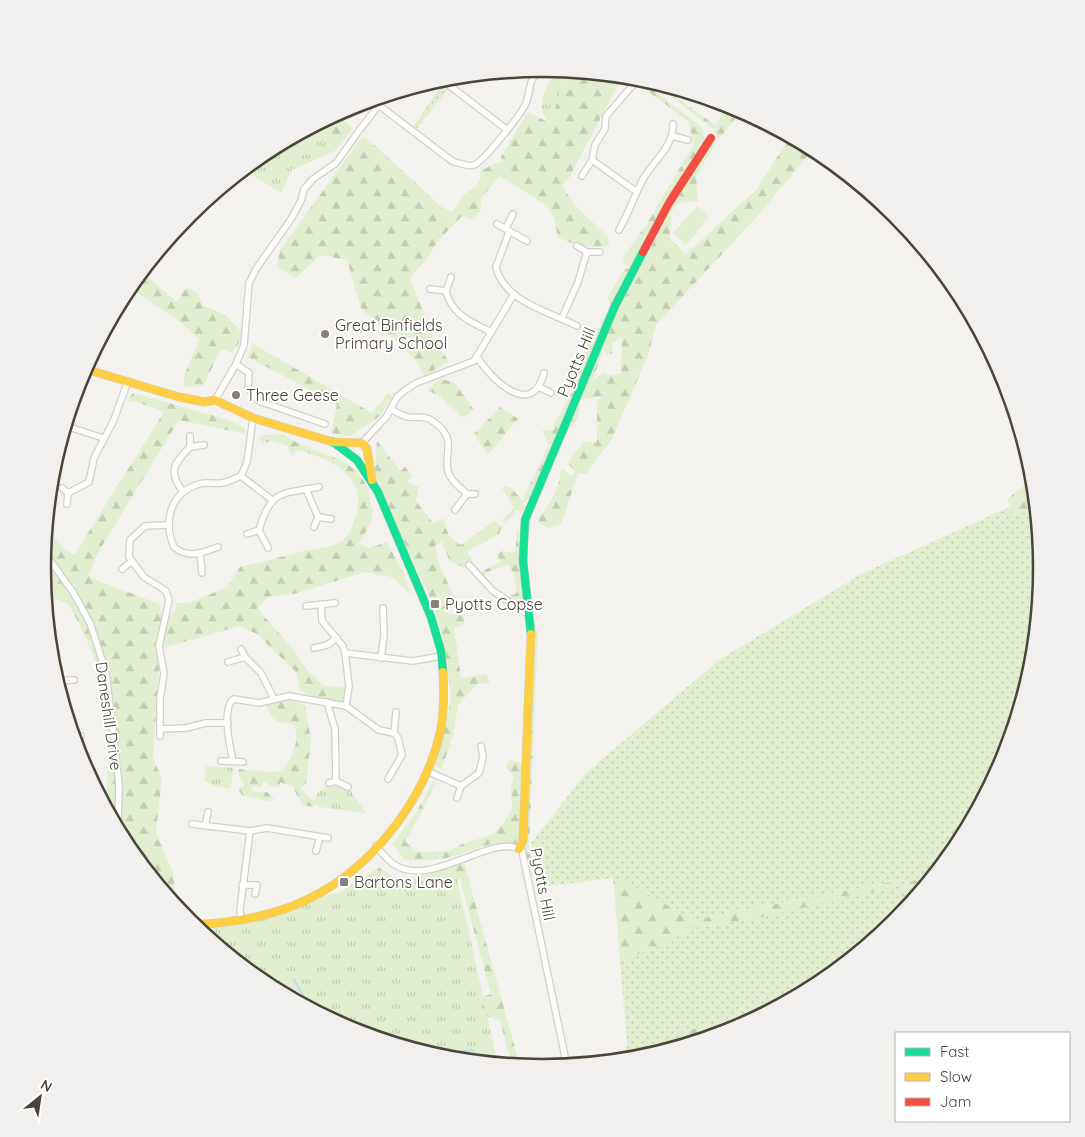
<svg xmlns="http://www.w3.org/2000/svg" width="1085" height="1137" font-family="Quicksand,sans-serif">
<style>
.grass{fill:url(#grass-dots)}
.forest{fill:url(#forest-firs);fill-rule:evenodd}
.park{fill:url(#park-tufts)}
.pitch{fill:#e1eecf}
.lines{fill:none;stroke-linecap:round;stroke-linejoin:round}
.stream{stroke:#c0ddf1;stroke-width:2}
.street-casing{stroke:#d2d0cb;stroke-width:8}
.fast-casing{stroke:#d3cfc5;stroke-width:9}
.slow-casing{stroke:#d3cfc5;stroke-width:9}
.jam-casing{stroke:#d3cfc5;stroke-width:9}
.street{stroke:#fdfdfc;stroke-width:5.5}
.fast{stroke:#16e098;stroke-width:8}
.slow{stroke:#ffcf43;stroke-width:8}
.jam{stroke:#f24e42;stroke-width:8}
.poi-dot{fill:#868178;stroke:#fff;stroke-width:2}
.labels{text-anchor:middle;stroke-width:4;stroke-linejoin:round;paint-order:stroke}
.poi-label{font-size:16px;fill:#4b4439;stroke:#fff;text-anchor:start}
.street-label{font-size:16px;fill:#4b4439;stroke:#fff}
.rim{fill:none;stroke:#4b4439;stroke-width:2.5}
</style>
<defs>
<pattern id="grass-dots" width="8" height="8" patternUnits="userSpaceOnUse" patternTransform="scale(1.25)"><rect width="8" height="8" fill="#e1eecf"/><path d="M2 2h.1M6 6h.1" fill="none" stroke="#c3cdb2" stroke-width="1.8" stroke-linecap="round"/></pattern>
<pattern id="forest-firs" width="22" height="20" patternUnits="userSpaceOnUse" patternTransform="scale(1.25)"><rect width="22" height="20" fill="#e1eecf"/><path d="M5 1l3.5 6h-7zM16 11l3.5 6h-7z" fill="#c3cdb2"/></pattern>
<pattern id="park-tufts" width="24" height="20" patternUnits="userSpaceOnUse" patternTransform="scale(1.25)"><rect width="24" height="20" fill="#e1eecf"/><path d="M3 7l-1-3M5 7V3M7 7l1-3M15 17l-1-3M17 17v-4M19 17l1-3" fill="none" stroke="#c3cdb2"/></pattern>
</defs>
<rect width="100%" height="100%" fill="#f4f2ee"/>
<g class="grass">
<polygon points="443,83 449,88 415,131 412,129"/>
<polygon points="1010,507 1014,515 1037,509 1042,568 1033,666 1004,760 958,847 936,873 901,885 904,912 896,922 820,984 778,1007 683,1032 686,1040 745,1025 734,1031 640,1059 625,1060 627,1042 620,961 662,945 693,928 763,917 902,880 693,920 659,900 613,878 542,887 543,876 531,843 586,773 719,660 863,573"/>
</g>
<g class="forest">
<path d="M567 71 623 76 569 178 562 185 573 203 608 237 609 246C590 248 575 246 558 237L554 218 547 206 500 176 481 198V210L474 220 462 216 437 242 429 256 410 278 436 345 449 361 424 376 415 359 361 308 347 260 320 255 295 279 277 266 280 250 362 137 369 140 444 209 452 211C457 206 460 199 465 194 474 186 482 186 480 171L494 164 501 162V157L528 112 550 123Z"/>
<path d="M643 82 702 127 705 143 712 142 715 145 696 176 698 201 678 203 671 212 670 239 686 254 757 189 788 140 738 115 719 139 713 129 653 82 658 84 715 125 728 105 813 149 761 212 656 325 648 355 612 439 586 474H578L561 524 548 528 539 523V517C550 506 561 484 561 468L572 476 575 471 567 463 584 442H597V404L601 396 580 400 579 416 544 467 528 500 522 504 526 506 522 512 516 510 506 524 502 520 514 508 502 488 505 486 511 488 522 500 549 445 542 430H554V424L574 389 571 380 586 351 593 328H599L611 304 607 298 622 273 628 267 622 259 648 222 694 144 688 121 642 87ZM622 337 621 373 610 376 604 372 592 381 604 348 606 355 613 353 612 343Z"/>
<polygon points="337,114 353,128 335,151 309,129"/>
<path d="M142 272 177 302 186 288 198 293 202 305 226 315 241 332 239 343 232 353 221 349 203 386 184 387V376L199 340C181 318 152 306 130 287Z"/>
<polygon points="253,344 372,413 388,393 393,396 380,416 350,436 331,433 337,404 248,357"/>
<polygon points="440,379 454,382 474,410 464,418 439,396 427,390"/>
<path d="M133 393 229 420 245 428 246 434 179 420 99 551 89 574 91 578 159 604 163 621 175 611 177 603H189L227 587 240 567C262 563 282 556 304 551 317 548 334 548 344 539 351 533 353 523 356 515 368 475 328 458 297 450L292 457 288 446 271 441 263 443 259 438 263 435 284 434C312 458 363 452 370 499 370 503 372 507 373 511 373 521 365 534 359 543L369 548 387 542 404 574 411 595 392 577 365 572 294 594 269 597 257 608 293 649 309 672 324 686 345 687 349 695 345 703 307 695 300 690 296 672 257 634 240 626 166 647 158 652 159 667 153 758 162 779 156 832 173 873 176 906 127 846 117 828 107 796 108 741 100 678 97 665 81 627 68 604 45 594 43 568 47 524C51 537 62 548 74 555L164 412 140 403 127 401Z"/>
<polygon points="500,407 518,419 488,455 474,434"/>
<path d="M377 441 400 471 405 467 412 475 408 481 411 484 419 486 416 501 433 523 444 518C445 532 450 539 461 545L494 521 502 526 499 534 467 551 475 566 468 569 450 562 442 542 435 545 439 564 454 597 447 607 448 614 464 616V625L454 628 461 678 486 674 490 683 477 684 458 705 453 735 441 770 434 762 444 733 451 698 444 641 437 615 420 575 374 479Z"/>
<polygon points="1034,478 1037,509 1013,515 1007,499"/>
<polygon points="518,524 524,603 522,609 513,605 508,597 517,593 514,574 508,565 490,571 481,578 478,574 501,561 496,555 501,551 515,553"/>
<path d="M538 630 529 846 533 874 529 876 519 846C499 836 472 851 451 857 437 860 419 862 405 860L392 844 416 813 433 781H436L420 816 405 841 417 852 449 851 462 844 491 835 503 824 512 809 511 788 514 777 506 767 509 760 522 764 525 667 532 632Z"/>
<path d="M278 695 305 705 311 740 306 785 300 787 316 804 313 807 302 805 293 787 280 782V786L272 787 264 781 262 787 251 786 253 792H267L274 799 271 802 242 795 238 789 244 785 238 773 239 769 269 772 282 771C293 756 300 742 294 724 272 722 271 720 265 700Z"/>
<polygon points="464,863 520,1066 512,1065 500,1021 475,1012 465,1003 491,994 460,879 405,892 238,963 210,939 228,937 345,893 380,867 396,882"/>
<polygon points="936,873 904,912 901,885 763,917 693,928 662,945 620,961 613,877 659,900 693,920 902,880 902,885"/>
<polygon points="778,1007 745,1025 686,1040 682,1032"/>
</g>
<g class="park">
<path d="M561 70 567 71 550 123C533 110 546 80 561 70Z"/>
<polygon points="309,129 335,151 292,170 281,193 244,170 265,153"/>
<polygon points="206,766 234,768 230,789 213,786 204,780"/>
<polygon points="336,781 348,787 366,813 320,807 313,802 319,791 325,789 329,783"/>
<polygon points="377,869 406,892 457,878 498,1064 445,1059 351,1030 264,984 200,931 339,892"/>
</g>
<polygon class="pitch" points="697,206 709,217 686,245 673,233"/>
<g class="lines">
<g class="stream">
<polyline points="294,980 311,1009"/>
<polyline points="446,1059 450,1053 472,1050 483,1063"/>
</g>
<g class="street-casing">
<g id="street">
<polyline points="441,79 506,129"/>
<path d="M372 100 452 161C459 163 467 167 474 165 483 162 523 112 526 103 531 90 528 78 541 69"/>
<polyline points="358,132 379,105"/>
<polyline points="672,136 688,140"/>
<polyline points="592,160 637,192"/>
<polyline points="582,176 592,160 595,145 605,129 606,116 639,78"/>
<polyline points="497,224 527,241"/>
<polyline points="506,228 513,214"/>
<path d="M619 230C628 214 634 197 642 181 652 162 674 147 673 124"/>
<path d="M509 232 496 267C504 302 550 312 577 326"/>
<polyline points="577,246 587,252 600,252"/>
<path d="M451 277 446 291C451 314 471 322 491 332"/>
<polyline points="430,289 446,291"/>
<polyline points="562,318 578,282 587,252"/>
<path d="M477 357C491 379 532 420 544 373"/>
<polyline points="236,364 249,373 248,388 259,401 325,424"/>
<polyline points="539,387 551,393"/>
<polyline points="215,400 236,364 244,345 249,283 256,269 291,219 301,201 304,189 313,179 336,163 356,135"/>
<path d="M391 409C396 412 402 416 408 417 418 418 425 415 434 422 460 440 441 458 449 474 452 482 461 488 467 494H475"/>
<polyline points="66,426 103,438"/>
<polyline points="190,436 190,447 204,445"/>
<polyline points="362,443 387,416 397,397 404,391 416,383 474,361 514,294"/>
<polyline points="241,476 247,462 253,418"/>
<polyline points="62,488 68,493 67,504"/>
<polyline points="306,489 318,517"/>
<path d="M183 492C168 471 173 465 190 447"/>
<polyline points="68,493 89,482 94,458 113,422 128,381"/>
<polyline points="455,510 467,494"/>
<polyline points="314,527 318,517 331,519"/>
<path d="M259 530C271 489 281 494 319 487"/>
<polyline points="247,534 259,530 268,548"/>
<path d="M218 547C202 553 188 559 174 547 163 521 170 493 199 484 207 482 215 484 222 483 229 482 235 478 241 476L272 500"/>
<polyline points="44,552 73,592 90,623 103,663 107,680 119,784 118,823 121,835"/>
<polyline points="200,553 202,573"/>
<polyline points="469,565 493,591 529,615"/>
<polyline points="122,569 131,562"/>
<polyline points="321,604 322,621 343,646 345,653"/>
<polyline points="306,606 335,603"/>
<polyline points="47,619 50,619"/>
<polyline points="314,648 327,645 337,638"/>
<polyline points="241,649 245,657 261,673 274,699"/>
<polyline points="381,658 384,635 383,608"/>
<polyline points="228,662 245,657"/>
<polyline points="57,681 74,680"/>
<polyline points="327,702 335,729 336,781"/>
<polyline points="346,706 379,730 394,733 398,738 402,755 388,779"/>
<polyline points="161,729 186,728 206,723 228,723"/>
<polyline points="394,733 396,712"/>
<polyline points="160,736 160,698 164,674 159,646 169,600 166,591 144,577 129,557 130,540 145,526 168,525"/>
<polyline points="74,737 81,736"/>
<polyline points="221,761 243,762"/>
<path d="M233 761C230 748 221 707 234 699L259 703 289 696 346 706 349 686 345 653 413 661 442 656"/>
<polyline points="427,771 461,786 479,773 483,757 481,746"/>
<polyline points="329,783 336,781 348,787"/>
<polyline points="457,798 461,786"/>
<polyline points="192,824 250,831 267,828 328,838"/>
<polyline points="205,826 208,812"/>
<path d="M376 846C382 853 388 861 395 865 432 889 496 830 522 851L567 1066"/>
<polyline points="316,851 320,837"/>
<polyline points="242,885 257,885 255,894"/>
<polyline points="241,920 240,910 250,831"/>
</g>
</g>
<g class="fast-casing">
<g id="fast">
<polyline points="333,442 357,460 378,492 431,617 441,651 443,672"/>
<polyline points="531,634 523,560 525,520 615,306 643,252"/>
</g>
</g>
<g class="slow-casing">
<g id="slow">
<polyline points="85,369 179,397 205,402 215,400 253,418 333,442 362,443 367,449 372,480"/>
<polyline points="519,849 523,840 531,634"/>
<path d="M192 925C235 923 282 915 320 893 378 860 427 795 441 729 444 710 444 691 443 672"/>
</g>
</g>
<g class="jam-casing">
<polyline id="jam" points="643,252 669,203 711,138"/>
</g>
<use href="#street" class="street"/>
<use href="#fast" class="fast"/>
<use href="#slow" class="slow"/>
<use href="#jam" class="jam"/>
</g>
<g class="poi-dot">
<circle cx="325" cy="334" r="5"/>
<circle cx="236" cy="395" r="5"/>
<rect x="430" y="599" width="10" height="10" rx="2.5"/>
<rect x="339" y="877" width="10" height="10" rx="2.5"/>
</g>
<g class="labels">
<g class="poi-label">
<text x="335" y="331">Great Binfields<tspan x="335" dy="18">Primary School</tspan></text>
<text x="246" y="401">Three Geese</text>
<text x="445" y="610">Pyotts Copse</text>
<text x="354" y="888">Bartons Lane</text>
</g>
<g class="street-label">
<text transform="translate(576 362) rotate(-67)" y="6">Pyotts Hill</text>
<text transform="translate(109 716) rotate(82)" y="6">Daneshill Drive</text>
<text transform="translate(543 884) rotate(79)" y="6">Pyotts Hill</text>
</g>
</g>
<path d="M0 0H1085V1137H0ZM51 568a491 491 0 1 1 982 0a491 491 0 1 1-982 0Z" fill="#f1f0ef" fill-rule="evenodd"/>
<path class="rim" d="M51 568a491 491 0 1 1 982 0a491 491 0 1 1-982 0Z"/>
<rect x="895" y="1032" width="175" height="90" fill="#ffffff" stroke="#b7b4b0"/>
<rect x="905" y="1048" width="25" height="8" fill="#16e098" stroke="#b7b4b0"/>
<text x="940" y="1057" font-size="15" fill="#4b4439">Fast</text>
<rect x="905" y="1073" width="25" height="8" fill="#ffcf43" stroke="#b7b4b0"/>
<text x="940" y="1082" font-size="15" fill="#4b4439">Slow</text>
<rect x="905" y="1098" width="25" height="8" fill="#f24e42" stroke="#b7b4b0"/>
<text x="940" y="1107" font-size="15" fill="#4b4439">Jam</text>
<g transform="translate(40 1097) rotate(30)" stroke="#ffffff" stroke-width="4" paint-order="stroke">
<path d="M0-4L9 19L0 12L-9 19Z" fill="#4b4439"/>
<text y="-8" font-size="14" font-weight="bold" text-anchor="middle" fill="#4b4439">N</text>
</g>
</svg>
